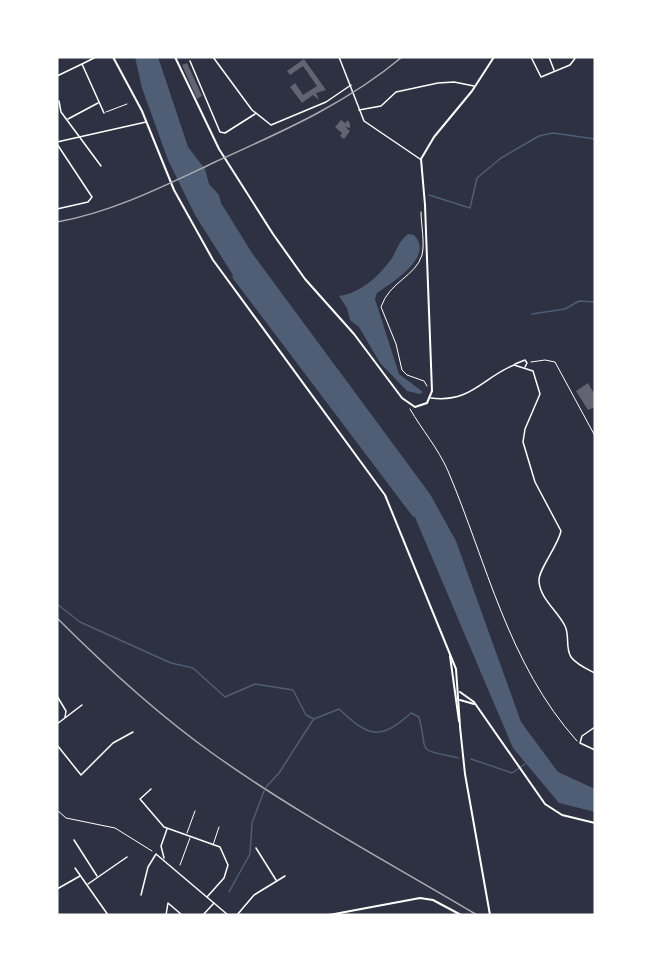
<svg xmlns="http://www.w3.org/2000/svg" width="652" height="972" font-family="Spectral,serif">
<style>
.water{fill:#4f5d75}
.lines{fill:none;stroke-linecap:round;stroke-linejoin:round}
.stream{stroke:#4f5d75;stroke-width:1.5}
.river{stroke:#4f5d75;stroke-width:5}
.building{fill:#626471}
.path{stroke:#fff;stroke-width:1}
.service{stroke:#fff;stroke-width:1}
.minor{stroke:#fff;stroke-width:1.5}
.tertiary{stroke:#fff;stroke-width:2}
.secondary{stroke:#fff;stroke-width:2}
.rail{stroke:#abadb3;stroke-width:1.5}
</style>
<rect width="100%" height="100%" fill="#2d3142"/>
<g class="water">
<polygon points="135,57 158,57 188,147 205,169 209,184 219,195 221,203 252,253 430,494 456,541 521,722 558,772 595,789 595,812 559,803 513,748 414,515 238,283 195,215 168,160 142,88"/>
<path d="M408 234 414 235C435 256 393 282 377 293L375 299 399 374 423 392 420 394 407 391 380 363 359 327 350 320 347 308 339 296C361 293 379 276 392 258 397 249 399 241 408 234Z"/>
</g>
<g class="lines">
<g class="stream">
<polyline points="429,195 470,208 477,178 501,158 539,136 553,133 595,139"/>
<polyline points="532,314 565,309 579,301 595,302"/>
<path d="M57 604 80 622 171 663 193 668 225 697 255 684 293 690 306 715 314 719 339 709C368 736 379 742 411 713L419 717C429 755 414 748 458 758"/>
<polyline points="471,759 512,773 525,764"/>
<polyline points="266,787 279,773 313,720"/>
<polyline points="229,892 250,854 252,823 264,791"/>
</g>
<polyline class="river" points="235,277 414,514"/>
</g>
<g class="building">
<polygon points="304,59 326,90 316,93 319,100 313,95 302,103 290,87 295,83 303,95 317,86 303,66 290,75 287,71"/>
<polygon points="187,63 202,96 197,99 182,65"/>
<polygon points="341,120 345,123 348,120 350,124 350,128 345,127 350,131 344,139 340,136 342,133 335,127"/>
<polygon points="588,383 595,395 595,407 588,410 576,391"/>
</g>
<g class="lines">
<g class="path">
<path d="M421 212C421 225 425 242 422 255 416 276 389 282 381 307L396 344 402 370 407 375 424 381 427 386"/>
<polyline points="531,362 545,360 555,362 595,436"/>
<path d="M410 409C422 430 438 448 448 471 487 563 508 664 577 741"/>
<polyline points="57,810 66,818 115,828 152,851"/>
</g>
<g class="service">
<polyline points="106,112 127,104"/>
<polyline points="187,833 195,811"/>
<polyline points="213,845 219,827"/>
<polyline points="180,865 190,838"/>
</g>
<g class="minor">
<polyline points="96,57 82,64 104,113"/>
<polyline points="213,57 252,110 271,125 326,102 351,85"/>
<polyline points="339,57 364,121 420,159"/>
<polyline points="531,57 541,77 570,65 576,57"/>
<polyline points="549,57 554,70"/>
<polyline points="595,57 595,58"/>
<polyline points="190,61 220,132 225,133 255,114"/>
<polyline points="57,76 82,64"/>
<polyline points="59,101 61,112 101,166"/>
<polyline points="359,110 381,106 396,92 438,83 454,82 474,86"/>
<polyline points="68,119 98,103"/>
<polyline points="57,142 146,122"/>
<polyline points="57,144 92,197 88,202 57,209"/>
<polyline points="515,364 525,360 527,363 525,367"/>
<path d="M431 398C471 403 482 378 514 365L533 371 540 394 525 429 523 442 535 482 561 531C558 546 538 570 539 581 540 599 558 611 565 626 570 636 565 648 571 657 577 665 587 669 595 673"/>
<polyline points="57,696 66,711 65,717"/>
<polyline points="57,724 82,705"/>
<polyline points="595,727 582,736 580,743 595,750"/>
<polyline points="57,745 81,775 113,743 133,732"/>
<polyline points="151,789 140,799 164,827 220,847 228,865 224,878 207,897"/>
<polyline points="74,840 97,876"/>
<polyline points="256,848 276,880"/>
<polyline points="164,858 161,846 167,829"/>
<polyline points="75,868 108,915"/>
<polyline points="88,884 127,857"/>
<polyline points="57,889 80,876"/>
<polyline points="141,895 148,867 156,854 228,915"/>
<polyline points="166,915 168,903 182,915"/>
<polyline points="203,915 214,903"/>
<polyline points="237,915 254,895 285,876"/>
</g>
<g class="tertiary">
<polyline points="175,57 219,149 273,234 305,279 354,334 402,398 415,407 427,403 432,391 425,205 421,159 434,137 472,91 494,57"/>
<polyline points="460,692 474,702 545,804 562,815 595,823"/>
<polyline points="460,700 474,704"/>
<polyline points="329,915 420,898 433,900 461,915"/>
</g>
<g class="secondary">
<polyline points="113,57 142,111 174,190 213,260 385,495 456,669 460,726"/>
<polyline points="450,656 459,721"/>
<polyline points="460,727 465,774 490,915"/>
</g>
<g class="rail">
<path d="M57 222C113 212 164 186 215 162 281 132 346 104 402 57"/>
<path d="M57 618C106 667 156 713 212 753 296 813 388 862 477 915"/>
</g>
</g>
<rect width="652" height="972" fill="none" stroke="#ffffff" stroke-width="117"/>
</svg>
